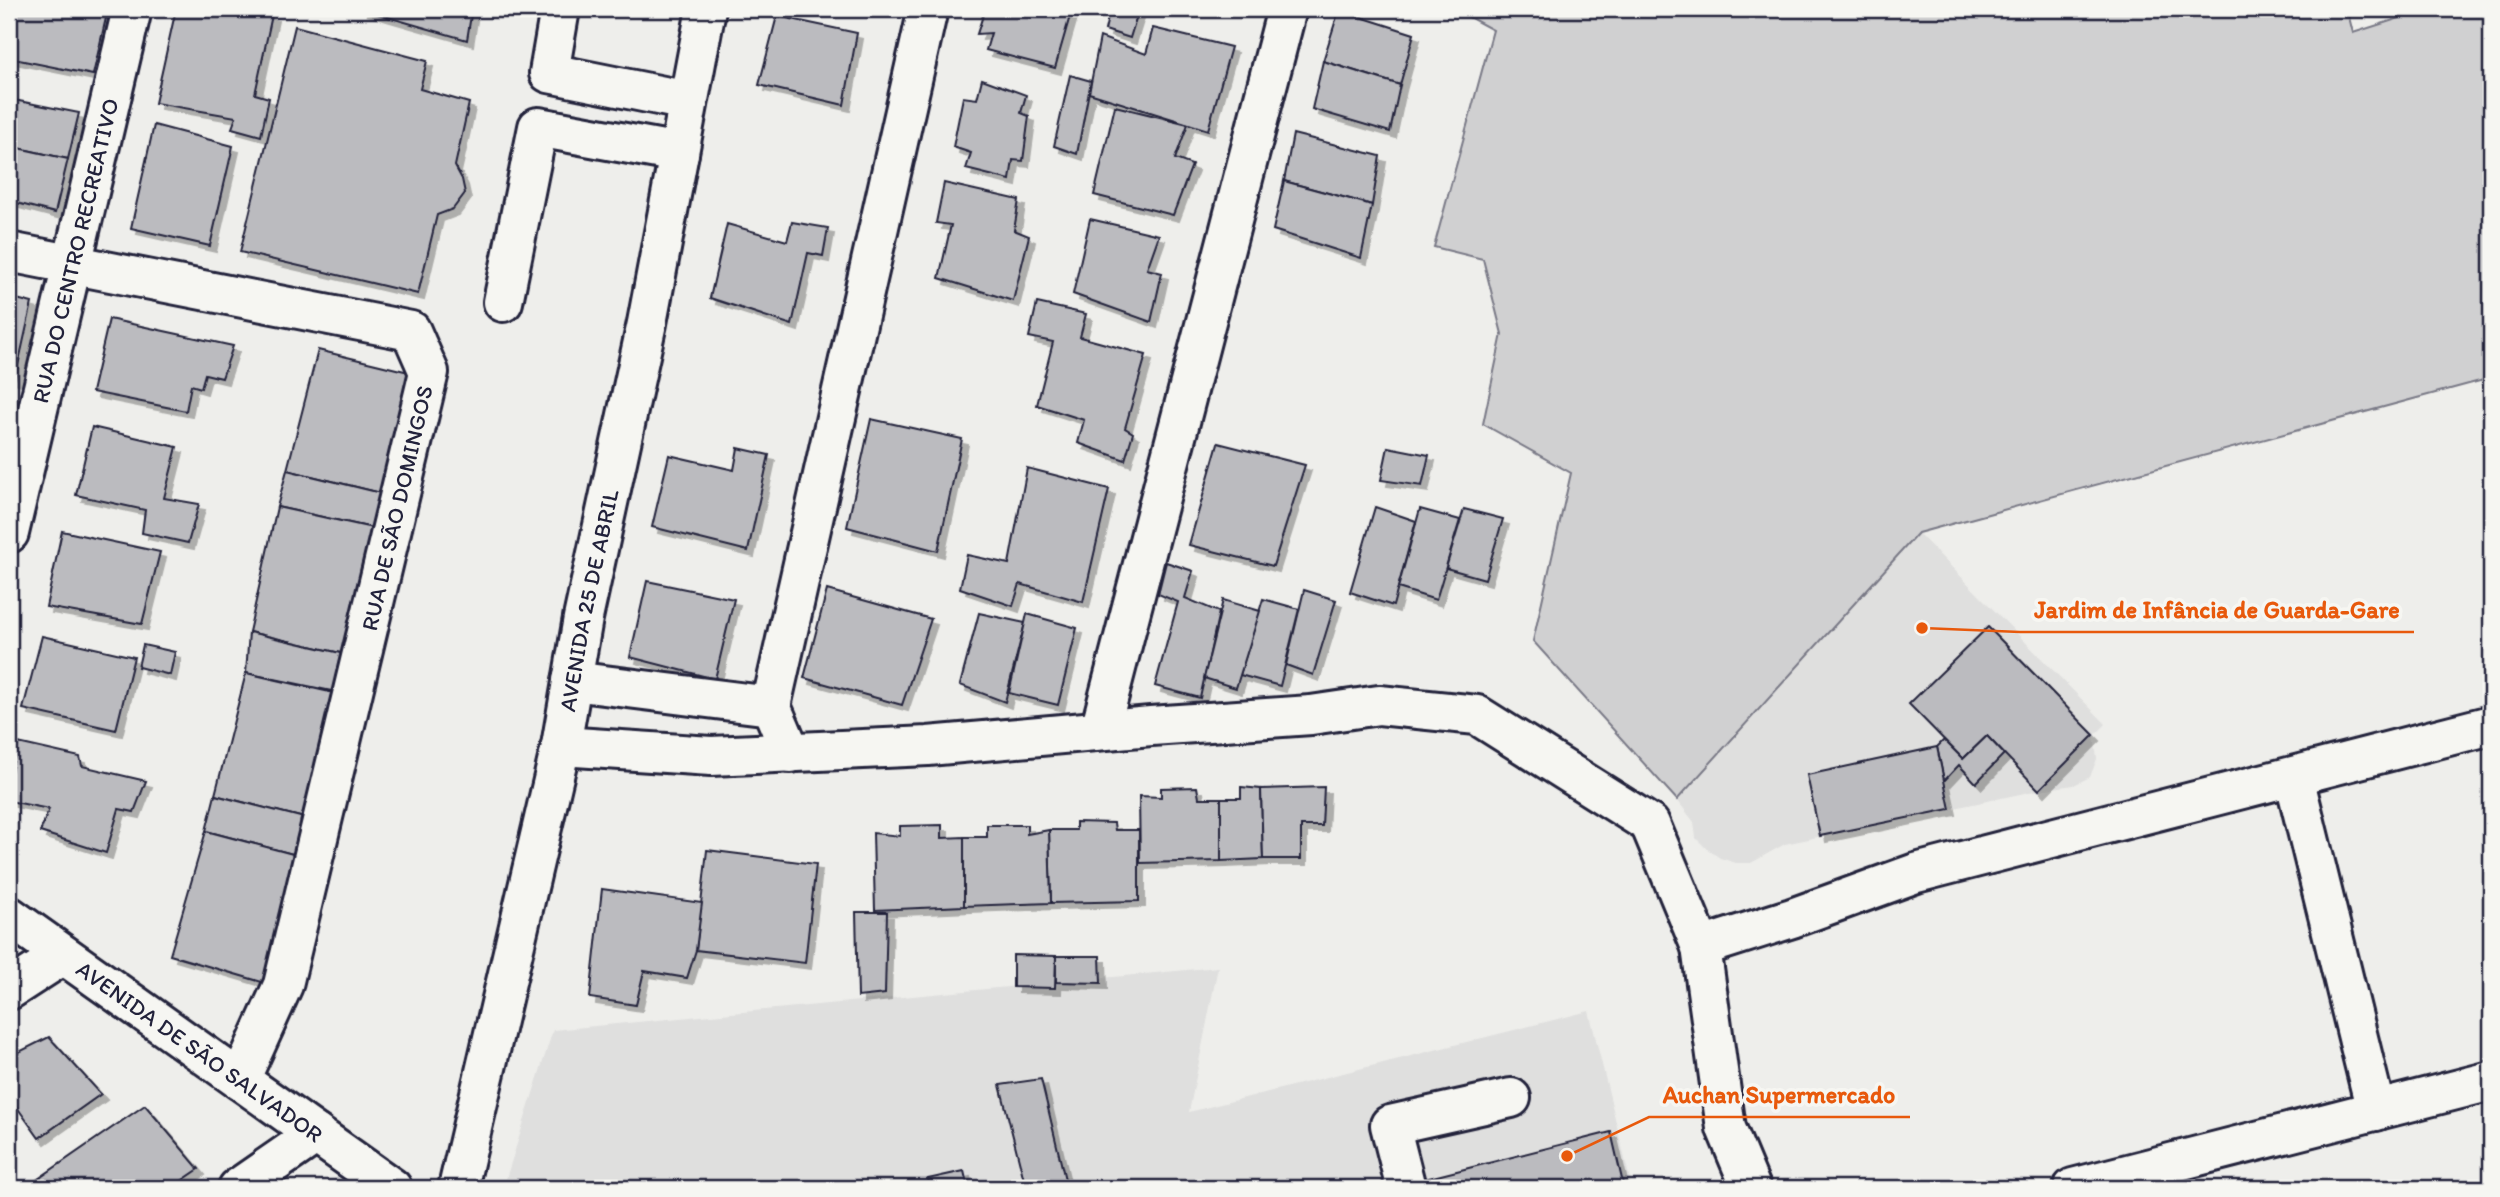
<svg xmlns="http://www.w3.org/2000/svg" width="2500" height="1197" font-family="Itim,sans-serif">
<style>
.built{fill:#dfdfde}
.green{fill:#d0d0d1;stroke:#797986;stroke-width:2}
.building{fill:#bbbbbf;stroke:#22223b;stroke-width:2;filter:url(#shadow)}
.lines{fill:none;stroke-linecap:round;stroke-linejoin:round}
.minor-casing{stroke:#22223b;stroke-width:44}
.highway-casing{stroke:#22223b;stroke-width:44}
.minor{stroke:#f6f6f2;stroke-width:38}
.highway{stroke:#f6f6f2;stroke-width:38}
.labels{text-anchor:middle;stroke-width:7;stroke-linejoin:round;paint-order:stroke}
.street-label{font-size:23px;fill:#22223b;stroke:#f6f6f2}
.leader{fill:none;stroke:#e8590c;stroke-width:2.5}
.callout-dot{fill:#e8590c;stroke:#f6f6f2;stroke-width:2.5}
.callout-label{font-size:24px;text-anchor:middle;font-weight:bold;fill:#e8590c;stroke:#f6f6f2;stroke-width:7;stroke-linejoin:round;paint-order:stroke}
</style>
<defs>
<filter id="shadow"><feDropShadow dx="6" dy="6" stdDeviation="0" flood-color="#0004"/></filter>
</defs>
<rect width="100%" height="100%" fill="#eeeeeb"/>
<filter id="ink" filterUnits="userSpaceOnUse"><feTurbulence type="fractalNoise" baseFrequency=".0143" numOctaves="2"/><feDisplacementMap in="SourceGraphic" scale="14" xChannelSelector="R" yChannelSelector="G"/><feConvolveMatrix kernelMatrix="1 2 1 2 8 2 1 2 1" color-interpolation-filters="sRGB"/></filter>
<g filter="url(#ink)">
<g class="built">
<polygon points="1918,533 2106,724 2094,736 2097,759 2090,777 2074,785 2039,790 1785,844 1751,863 1736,863 1720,858 1706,848 1696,838 1694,822 1677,800"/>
<polygon points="1218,967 1189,1112 1589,1011 1632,1188 503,1188 553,1030"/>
</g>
<polygon class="green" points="1454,9 2347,9 2353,33 2428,9 2491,9 2491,378 1918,533 1677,800 1533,641 1571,473 1483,424 1502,334 1483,259 1434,247 1493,30"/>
<g class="building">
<polygon points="14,9 108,9 93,75 9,58 9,27"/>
<polygon points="176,9 246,9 272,15 255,94 269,98 261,136 232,128 236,117 155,103"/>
<polygon points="360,9 472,9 467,40"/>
<polygon points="985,9 1072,9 1055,68 986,50 991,33 977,34"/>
<polygon points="1110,9 1139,9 1130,38 1105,30"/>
<polygon points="1339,10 1414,34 1400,85 1323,61"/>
<polygon points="777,16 857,33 844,105 759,85"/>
<polygon points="295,26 427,61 420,89 469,103 455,166 462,179 465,193 453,209 437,215 418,294 240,252"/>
<polygon points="1153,28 1231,47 1208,130 1089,93 1100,37 1146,54"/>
<polygon points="1323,61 1400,85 1390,132 1312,109"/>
<polygon points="1070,75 1091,81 1077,154 1054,146"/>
<polygon points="982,79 1026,95 1021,113 1029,116 1023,161 1013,160 1010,180 966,169 971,153 953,147 963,97 977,99"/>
<polygon points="9,99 79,113 68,159 9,146"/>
<polygon points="1115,106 1188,124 1175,159 1192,165 1173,215 1094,195"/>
<polygon points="154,125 233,146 210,246 131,228"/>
<polygon points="1293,134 1380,156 1372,205 1284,181"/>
<polygon points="9,146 68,159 55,213 9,201"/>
<polygon points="1284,181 1372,205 1361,258 1273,230"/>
<polygon points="944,183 1019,200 1014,230 1029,236 1013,301 939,278 951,225 936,223"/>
<polygon points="1090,219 1159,235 1147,269 1162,273 1151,322 1073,294"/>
<polygon points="792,222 828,228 823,256 808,253 792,325 710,298 727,224 787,241"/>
<polygon points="9,297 32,303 15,379 9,377"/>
<polygon points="1037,303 1086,314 1080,337 1146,355 1125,428 1133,433 1125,460 1078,443 1084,420 1037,405 1053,342 1029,337"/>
<polygon points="109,319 233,346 222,378 205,374 201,388 191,385 186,411 92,392"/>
<polygon points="318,350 413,373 385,494 287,470"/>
<polygon points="871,419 962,439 938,551 847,527"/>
<polygon points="92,427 177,447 164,498 199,504 188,543 142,533 145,510 76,495"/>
<polygon points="1218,443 1305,465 1273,566 1189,545"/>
<polygon points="1388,447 1429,455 1422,486 1381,480"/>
<polygon points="738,448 769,455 748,551 652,527 669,455 734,470"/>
<polygon points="1027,468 1109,489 1083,602 1020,584 1013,606 960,588 967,555 1009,564"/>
<polygon points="287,470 385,494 377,529 277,507"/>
<polygon points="277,507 377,529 349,655 249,632"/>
<polygon points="1375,507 1416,521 1393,606 1350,592"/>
<polygon points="1420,509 1460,520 1436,600 1398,588"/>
<polygon points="1464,509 1503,519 1485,579 1446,568"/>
<polygon points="62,531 160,552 142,624 46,607"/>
<polygon points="1166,562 1193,571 1185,598 1219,612 1200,698 1155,686 1178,602 1158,594"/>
<polygon points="647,581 734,599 715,679 630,657"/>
<polygon points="827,590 931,619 902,705 804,678"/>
<polygon points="1304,590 1336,600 1313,675 1286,665"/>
<polygon points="1263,599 1299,609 1280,686 1240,675"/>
<polygon points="1223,600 1260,611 1236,688 1204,678"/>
<polygon points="979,613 1025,623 1005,702 960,685"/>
<polygon points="1027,614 1077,628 1058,705 1009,693"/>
<polygon points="1988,627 2094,735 2039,790 1987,736 1963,759 1909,704"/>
<polygon points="249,632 349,655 341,693 246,673"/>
<polygon points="42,636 134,657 116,730 23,709"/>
<polygon points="143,645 175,652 170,675 138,667"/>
<polygon points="246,673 343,695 312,820 215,795"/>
<polygon points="1987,736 2004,754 1976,783 1959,765 1944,781 1937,747 1944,740 1963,759"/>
<polygon points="18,743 80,757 82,766 146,781 134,812 119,809 106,853 40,832 49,809 9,801 9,781"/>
<polygon points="1937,747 1950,809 1820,836 1807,775"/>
<polygon points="1197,787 1199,798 1221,798 1221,861 1140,863 1139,796 1161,797 1161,788"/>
<polygon points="1241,787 1261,789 1263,859 1221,861 1221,798 1241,798"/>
<polygon points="1324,787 1322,826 1301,826 1301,859 1263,859 1261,789"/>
<polygon points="215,795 312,820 304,857 206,831"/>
<polygon points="1076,822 1114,823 1115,830 1139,830 1139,901 1051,903 1049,830 1076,830"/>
<polygon points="942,825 942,838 964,837 964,906 875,910 873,833 900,836 900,826"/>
<polygon points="987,825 1027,825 1027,834 1049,830 1051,903 964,906 964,837 987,837"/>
<polygon points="206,831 304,857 272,985 170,955"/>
<polygon points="707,850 816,864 805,963 696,950"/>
<polygon points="602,889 702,903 696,950 687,978 644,971 636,1005 590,998"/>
<polygon points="856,912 887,912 885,994 858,997"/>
<polygon points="1013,955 1056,956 1055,988 1013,987"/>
<polygon points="1056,956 1100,956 1101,983 1056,982"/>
<polygon points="49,1037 101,1094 39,1138 9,1096 9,1057"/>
<polygon points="1041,1079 1067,1188 1026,1188 1000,1085"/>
<polygon points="145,1105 199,1169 171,1188 30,1188 28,1186"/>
<polygon points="1611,1132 1624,1188 1428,1188 1425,1179"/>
<polygon points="964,1171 968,1188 930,1188 928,1179"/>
</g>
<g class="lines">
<g class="minor-casing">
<g id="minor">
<polyline points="560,9 549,73 688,101"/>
<polyline points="9,252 411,331 429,372 283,985 240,1080"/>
<polyline points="503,302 538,127 679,153"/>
<path id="s1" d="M9 533 132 9"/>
<polyline points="572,681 771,706"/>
<polyline points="1100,730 1287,9"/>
<polyline points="561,746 711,756 928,746 1151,726 1311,715 1379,705 1477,715 1650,824 1701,947 1726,1128 1751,1188"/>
<polyline points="791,753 771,706 928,9"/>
<polyline points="2294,777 2376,1111"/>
<path id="s2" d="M9 916 392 1188"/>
<polyline points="1701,947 1792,918 1916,873 2491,725"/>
<polyline points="9,990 63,955"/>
<polyline points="238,1188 316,1134"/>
<polyline points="1406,1188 1390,1125 1511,1098"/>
<polyline points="2073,1188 2491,1081"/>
</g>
</g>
<g class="highway-casing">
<g id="highway">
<path id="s3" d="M458 1188 561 746 583 618 647 323 706 9"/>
</g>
</g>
<use href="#minor" class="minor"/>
<use href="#highway" class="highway"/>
</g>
</g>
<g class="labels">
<g class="street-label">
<text dy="8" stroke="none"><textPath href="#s1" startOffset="290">RUA DO CENTRO RECREATIVO</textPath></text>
<text transform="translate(397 508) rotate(-77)" y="8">RUA DE SÃO DOMINGOS</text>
<text dy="8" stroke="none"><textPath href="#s3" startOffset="602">AVENIDA 25 DE ABRIL</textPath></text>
<text dy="8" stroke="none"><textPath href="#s2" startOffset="234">AVENIDA DE SÃO SALVADOR</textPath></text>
</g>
</g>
<path class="leader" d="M1922 628L2020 632H2414M1567 1156L1649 1117H1910"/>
<g class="callout-dot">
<circle cx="1922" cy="628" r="7"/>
<circle cx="1567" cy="1156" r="7"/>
</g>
<g class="callout-label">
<text x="2217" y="618">Jardim de Infância de Guarda-Gare</text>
<text x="1779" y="1103">Auchan Supermercado</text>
</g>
<rect width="2500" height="1197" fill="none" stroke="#f6f6f2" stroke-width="35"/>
<rect x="18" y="18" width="2465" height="1162" fill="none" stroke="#22223b" stroke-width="2.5" filter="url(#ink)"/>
</svg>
